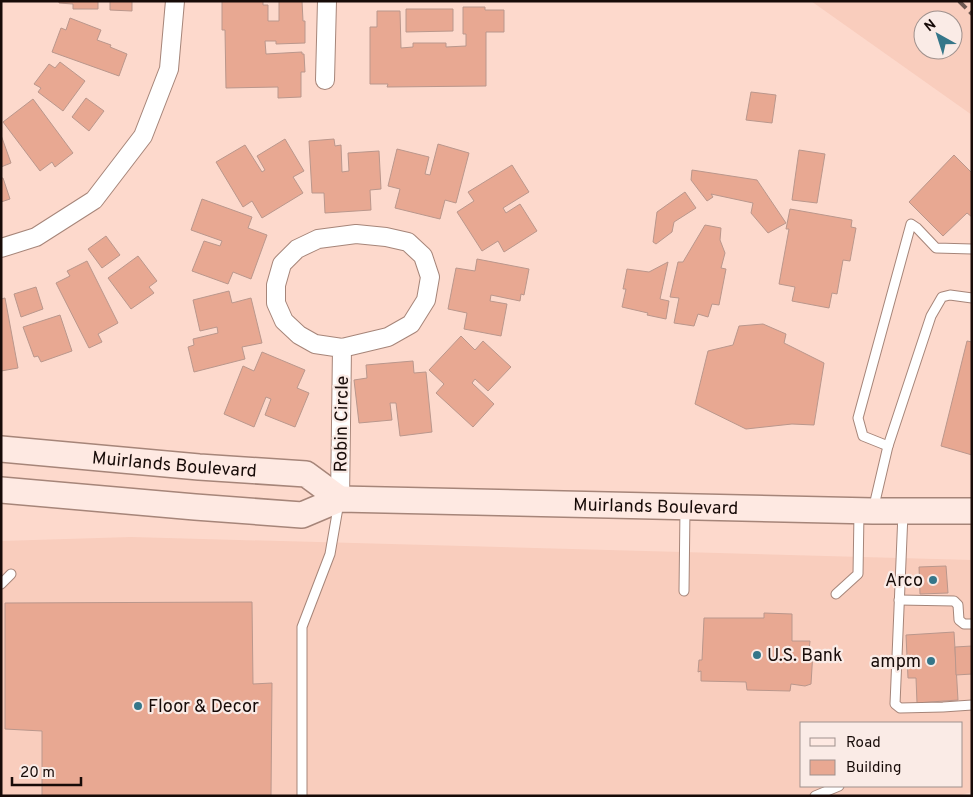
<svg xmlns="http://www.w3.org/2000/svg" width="973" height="797" font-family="Overpass,sans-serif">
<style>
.built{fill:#f9cdbd;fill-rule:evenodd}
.building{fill:#e8a892;stroke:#ba978c}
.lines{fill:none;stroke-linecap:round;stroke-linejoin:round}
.service-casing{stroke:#a68579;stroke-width:11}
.minor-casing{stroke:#a68579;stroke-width:20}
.secondary-casing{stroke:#a68579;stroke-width:28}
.service{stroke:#fff;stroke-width:9}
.minor{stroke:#fff;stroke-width:18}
.secondary{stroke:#fee9e2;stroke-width:25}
.rail{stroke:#6f5a53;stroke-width:4;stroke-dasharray:10 5;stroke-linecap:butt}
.poi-dot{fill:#357689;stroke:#faebe6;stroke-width:2}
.labels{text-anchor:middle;stroke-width:4.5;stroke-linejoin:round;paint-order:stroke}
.street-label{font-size:18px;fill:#170b08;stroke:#faebe6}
.poi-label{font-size:18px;fill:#170b08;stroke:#faebe6;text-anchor:end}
</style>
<rect width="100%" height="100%" fill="#fdd9cc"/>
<g class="built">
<path d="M811 1H972V115ZM923 20H953V50H923Z"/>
<path d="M131 537 972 560V792L957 796H1V541ZM802 723H962V786H802Z"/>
</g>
<g class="building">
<polygon points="59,1 98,1 98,9 73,9 73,4 59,3"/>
<polygon points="110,1 132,1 132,11 110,10"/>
<polygon points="222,1 263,1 263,5 268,5 268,21 279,21 279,1 302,1 303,21 305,21 305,43 276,44 276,41 265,41 266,54 302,52 302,54 304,54 305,72 301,72 301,97 278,98 278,87 226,88 225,30 222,30"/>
<polygon points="463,7 485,7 485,10 504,10 504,32 486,32 486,86 387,87 388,84 370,84 370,27 377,27 377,11 400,11 401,48 413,47 413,43 446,43 446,47 466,46 466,34 463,34"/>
<polygon points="406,9 453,9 453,31 406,32"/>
<polygon points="70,18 101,30 97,40 111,45 110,47 127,54 119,76 52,52 61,28 66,30"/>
<polygon points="60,62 85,81 63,111 38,92 41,88 34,84 49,64 55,68"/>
<polygon points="751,92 776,95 772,123 746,120"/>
<polygon points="86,98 104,111 89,131 72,117"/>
<polygon points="33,99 73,153 55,167 52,162 40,171 3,122"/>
<polygon points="1,135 11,163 1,167"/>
<polygon points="285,139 304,171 293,177 303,193 262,218 252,201 243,207 216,162 245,145 262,172 265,170 257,156"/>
<polygon points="334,139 335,146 341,145 342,172 349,171 348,153 379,151 381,189 370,190 371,210 325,213 324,193 312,193 309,141"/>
<polygon points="438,144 469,153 456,203 445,200 440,219 395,208 400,189 388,186 397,149 429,157 425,174 430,175"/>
<polygon points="799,150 825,154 817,203 792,200"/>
<polygon points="954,155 972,173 972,217 967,213 943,236 909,202"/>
<polygon points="512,165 529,192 503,208 506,213 520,204 537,231 504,252 498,241 482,251 457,212 474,201 468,192"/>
<polygon points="692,170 757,180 786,223 768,233 751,213 753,203 711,194 713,197 707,201 691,180"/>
<polygon points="1,178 3,178 10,199 1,202"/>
<polygon points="685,192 696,208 674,222 672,232 656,244 653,242 657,212"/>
<polygon points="202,199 252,217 248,228 267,235 251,279 233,272 228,284 192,271 204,241 220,246 222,241 191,230"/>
<polygon points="790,209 852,220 851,227 856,228 850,261 843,260 837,294 832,293 829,308 792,301 795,287 779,284 789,229 786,229"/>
<polygon points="705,225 721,228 720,240 725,253 721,268 726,269 719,305 712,304 708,317 698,314 694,326 674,323 679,298 670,297 678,262 683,262"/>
<polygon points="106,236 120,255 102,268 88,249"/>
<polygon points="138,256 157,281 149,287 154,293 131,309 108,278"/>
<polygon points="477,259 529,269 524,295 521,294 520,301 491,295 490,301 507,304 501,336 464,329 467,313 448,309 456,268 475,271"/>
<polygon points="87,261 118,323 98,334 102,342 89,348 56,283 70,276 67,271"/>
<polygon points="668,262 660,299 669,301 666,319 647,315 648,313 622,307 626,289 623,289 627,269 649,272"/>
<polygon points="36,287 43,309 21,317 14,294"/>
<polygon points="229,291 232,303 251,298 262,343 242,347 245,359 194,372 188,347 194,345 193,339 218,333 217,327 200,331 193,300"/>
<polygon points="5,298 18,368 1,371 1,299"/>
<polygon points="60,315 72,351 41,362 38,356 34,357 23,327"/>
<polygon points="763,324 786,334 784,343 824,363 814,425 792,424 746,429 695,404 708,351 733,345 739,326"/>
<polygon points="461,336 475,350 483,341 511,367 488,391 475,379 472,383 494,404 473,427 436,393 444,384 429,370"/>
<polygon points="967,341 972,342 972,455 941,446"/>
<polygon points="262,352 305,370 297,388 309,393 295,427 265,415 271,399 266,397 254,427 224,414 243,366 254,371"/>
<polygon points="413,361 414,373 426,372 432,432 400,436 396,403 390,403 392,420 359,423 354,380 367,378 366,365"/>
<polygon points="946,566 948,593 920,594 919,567"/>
<polygon points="252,602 253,684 272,683 271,796 42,796 42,731 5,729 5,603"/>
<polygon points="764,613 792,614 792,641 810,641 809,651 813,651 811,684 805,686 791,684 790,691 747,690 746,682 701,681 701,671 698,672 699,660 702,660 704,618 764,618"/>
<polygon points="954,632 958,700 917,703 916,678 908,678 906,635"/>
<polygon points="972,646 972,674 956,675 955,647"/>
</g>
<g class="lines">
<g class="service-casing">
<g id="service">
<polyline points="888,446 863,436 858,418 911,224 917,228 936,248 972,249"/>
<polyline points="873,510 888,446 931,316 942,297 950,295 972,298"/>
<polyline points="903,513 895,704 900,708 943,707 972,705"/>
<polyline points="1,584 11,574"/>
<polyline points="684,591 685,509"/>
<polyline points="836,594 858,574 859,513"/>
<polyline points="899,600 954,601 958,605 959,620 964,624 972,624"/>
<polyline points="302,796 302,627 330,554 339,502"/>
<polyline points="815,796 839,786"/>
</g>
</g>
<g class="minor-casing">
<g id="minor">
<polyline points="325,80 327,1"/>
<polyline points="1,248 36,237 94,200 143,136 169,69 175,1"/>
<polyline points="340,499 342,348 388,337 411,324 426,300 430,277 423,256 408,242 386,237 356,234 318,239 297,249 282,264 276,285 276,303 284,321 299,335 315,344 342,348"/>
</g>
</g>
<g class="secondary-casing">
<g id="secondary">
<path id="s1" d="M1 449 199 467 306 474 340 499"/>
<path id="s2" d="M1 490 195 507 302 515 340 499 873 511H972"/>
</g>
</g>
<use href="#service" class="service"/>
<use href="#minor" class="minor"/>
<use href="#secondary" class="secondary"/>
<polyline class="rail" points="959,1 972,14"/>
</g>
<g class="poi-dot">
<circle cx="933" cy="580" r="5"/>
<circle cx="757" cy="655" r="5"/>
<circle cx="931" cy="661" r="5"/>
<circle cx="138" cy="706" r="5"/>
</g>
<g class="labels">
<g class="street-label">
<text transform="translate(341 424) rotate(-89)" y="6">Robin Circle</text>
<text dy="6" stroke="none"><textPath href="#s1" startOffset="174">Muirlands Boulevard</textPath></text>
<text dy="6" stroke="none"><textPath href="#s2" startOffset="659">Muirlands Boulevard</textPath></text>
</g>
<g class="poi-label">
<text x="923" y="586">Arco</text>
<text x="767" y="661" text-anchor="start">U.S. Bank</text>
<text x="921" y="667">ampm</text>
<text x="148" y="712" text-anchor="start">Floor &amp; Decor</text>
</g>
</g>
<rect width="973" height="797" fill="none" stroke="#170b08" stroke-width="5"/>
<rect x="800" y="722" width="162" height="65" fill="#faebe6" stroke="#9f918d"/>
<rect x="810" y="738" width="25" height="8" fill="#fee9e2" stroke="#9f918d"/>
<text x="846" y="747" font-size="15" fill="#170b08">Road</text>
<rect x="810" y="760" width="25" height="15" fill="#e8a892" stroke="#9f918d"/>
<text x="846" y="772" font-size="15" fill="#170b08">Building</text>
<g transform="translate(938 35) rotate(321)"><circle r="24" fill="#faebe6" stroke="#9f918d"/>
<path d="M0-4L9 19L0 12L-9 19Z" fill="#357689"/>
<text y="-8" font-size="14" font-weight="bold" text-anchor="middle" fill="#170b08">N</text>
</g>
<path d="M12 777v8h69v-8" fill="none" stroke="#170b08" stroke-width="2.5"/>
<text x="20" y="777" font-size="15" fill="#170b08" stroke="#faebe6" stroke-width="4" paint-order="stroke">20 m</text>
</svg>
